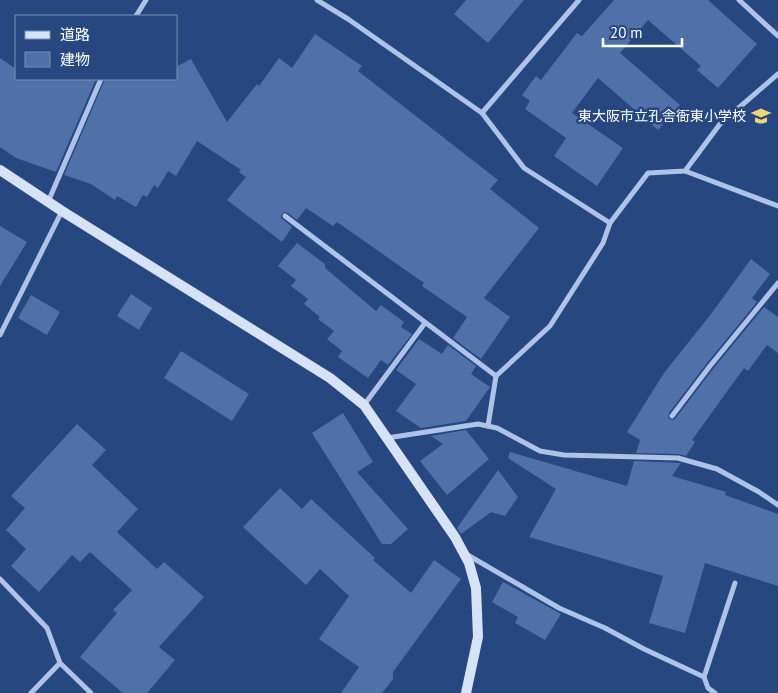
<svg xmlns="http://www.w3.org/2000/svg" width="778" height="693" font-family="'PT Sans','Noto Sans JP',sans-serif">
<style>
.building{fill:#5070a9}
.lines{fill:none;stroke-linecap:round;stroke-linejoin:round}
.street{stroke:#afc3e6;stroke-width:5}
.secondary{stroke:#d8e2f6;stroke-width:10}
.labels{text-anchor:middle;stroke-width:5;stroke-linejoin:round;paint-order:stroke}
.poi-label{font-size:14px;fill:#fff;stroke:#274780;text-anchor:end}
</style>
<rect width="100%" height="100%" fill="#274780"/>
<g class="building">
<polygon points="466,0 524,0 488,43 454,14"/>
<polygon points="614,0 708,0 757,44 718,88 697,70 701,66 648,20 620,53 680,105 658,130 598,78 572,113 623,148 597,186 554,156 566,138 525,109 530,101 522,95 536,76 541,80 577,33 582,36"/>
<polygon points="315,34 362,66 358,71 498,180 490,189 539,228 484,298 510,317 481,359 453,338 467,317 422,286 424,283 337,222 333,226 306,208 297,220 288,213 284,212 281,215 281,218 292,227 282,242 227,200 246,177 239,172 241,170 197,141 176,176 168,171 158,188 154,185 147,197 143,195 136,207 117,196 115,200 91,184 64,175 105,79 176,79 176,67 191,59 227,122 257,84 259,86 279,58 292,68"/>
<polygon points="0,58 16,69 16,79 96,79 56,172 16,158 0,147"/>
<polygon points="0,226 27,242 0,286"/>
<polygon points="297,243 325,264 325,268 376,311 381,305 404,322 401,327 412,334 388,365 381,360 368,378 338,357 342,351 327,339 334,331 318,319 320,317 304,304 308,299 291,286 296,280 278,266"/>
<polygon points="751,259 770,274 752,298 757,302 707,363 669,413 668,418 672,420 675,419 713,369 764,307 778,317 778,353 767,345 748,371 744,368 692,440 695,442 686,456 678,454 636,453 640,440 627,432 664,373 711,314"/>
<polygon points="131,294 152,308 139,330 117,316"/>
<polygon points="31,295 60,312 47,335 18,318"/>
<polygon points="419,339 442,354 448,345 476,366 471,374 490,387 466,421 421,428 396,411 416,384 396,370"/>
<polygon points="181,351 249,394 232,421 164,378"/>
<polygon points="343,413 373,462 357,472 408,529 391,544 382,544 312,433"/>
<polygon points="77,424 106,450 92,465 138,509 117,532 157,569 164,562 204,597 159,647 175,660 147,693 123,693 80,657 117,613 113,610 132,590 90,552 80,562 72,555 39,592 11,566 26,549 6,530 25,508 11,496"/>
<polygon points="466,430 489,459 447,495 420,461 443,444 431,436"/>
<polygon points="510,452 627,486 634,461 681,463 672,476 726,492 725,495 778,514 778,586 705,563 685,633 649,623 663,576 529,537 556,489 508,458"/>
<polygon points="498,470 518,497 505,516 491,512 461,534 457,528"/>
<polygon points="280,488 302,509 311,499 375,558 373,560 411,593 434,560 461,579 393,672 393,679 382,693 341,693 359,667 319,639 349,596 320,569 306,585 243,527"/>
<polygon points="503,582 561,614 545,640 515,623 518,617 492,602"/>
</g>
<g class="lines">
<g class="street">
<polyline points="317,0 348,19 482,113 524,168 610,223 648,173 685,171 720,124 778,74"/>
<polyline points="739,0 778,36"/>
<polyline points="136,16 146,0"/>
<polyline points="482,113 579,0"/>
<polyline points="685,171 778,206"/>
<polyline points="48,202 101,79"/>
<polyline points="285,216 496,376 550,326 603,243 610,223"/>
<polyline points="0,335 62,211"/>
<polyline points="364,405 425,323"/>
<polyline points="672,416 710,366 778,283"/>
<polyline points="488,426 496,376"/>
<polyline points="387,438 478,424 497,428 540,451 564,455 678,458 717,469 759,492 778,505"/>
<polyline points="466,554 559,608 605,628 644,649 704,677"/>
<polyline points="0,579 47,628 60,663 91,693"/>
<polyline points="31,693 60,663"/>
<polyline points="715,693 708,688 704,677 735,583"/>
</g>
<polyline class="secondary" points="0,170 62,211 330,378 364,405 455,537 469,563 476,588 478,637 466,693"/>
</g>
<defs>
<g id="school-bare" transform="scale(1.5)"><path d="M0-5L7-2L0 1L-7-2ZM-4 1L0 2.5L4 1V4Q0 6-4 4Z" fill="#eed575" stroke="#274780" stroke-width="2.5" paint-order="stroke"/></g>
</defs>
<g fill-rule="evenodd">
<use href="#school-bare" x="761" y="116"/>
</g>
<g class="labels">
<g class="poi-label">
<text x="746" y="121">東大阪市立孔舎衙東小学校</text>
</g>
</g>
<rect x="15" y="15" width="162" height="65" fill="#274780" stroke="#7d91b3"/>
<rect x="25" y="31" width="25" height="8" fill="#d8e2f6" stroke="#7d91b3"/>
<text x="60" y="40" font-size="15" fill="#ffffff">道路</text>
<rect x="25" y="52" width="25" height="15" fill="#5070a9" stroke="#7d91b3"/>
<text x="60" y="65" font-size="15" fill="#ffffff">建物</text>
<path d="M603 38v8h79v-8" fill="none" stroke="#ffffff" stroke-width="2.5"/>
<text x="610" y="38" font-size="15" fill="#ffffff" stroke="#274780" stroke-width="4" paint-order="stroke">20 m</text>
</svg>
